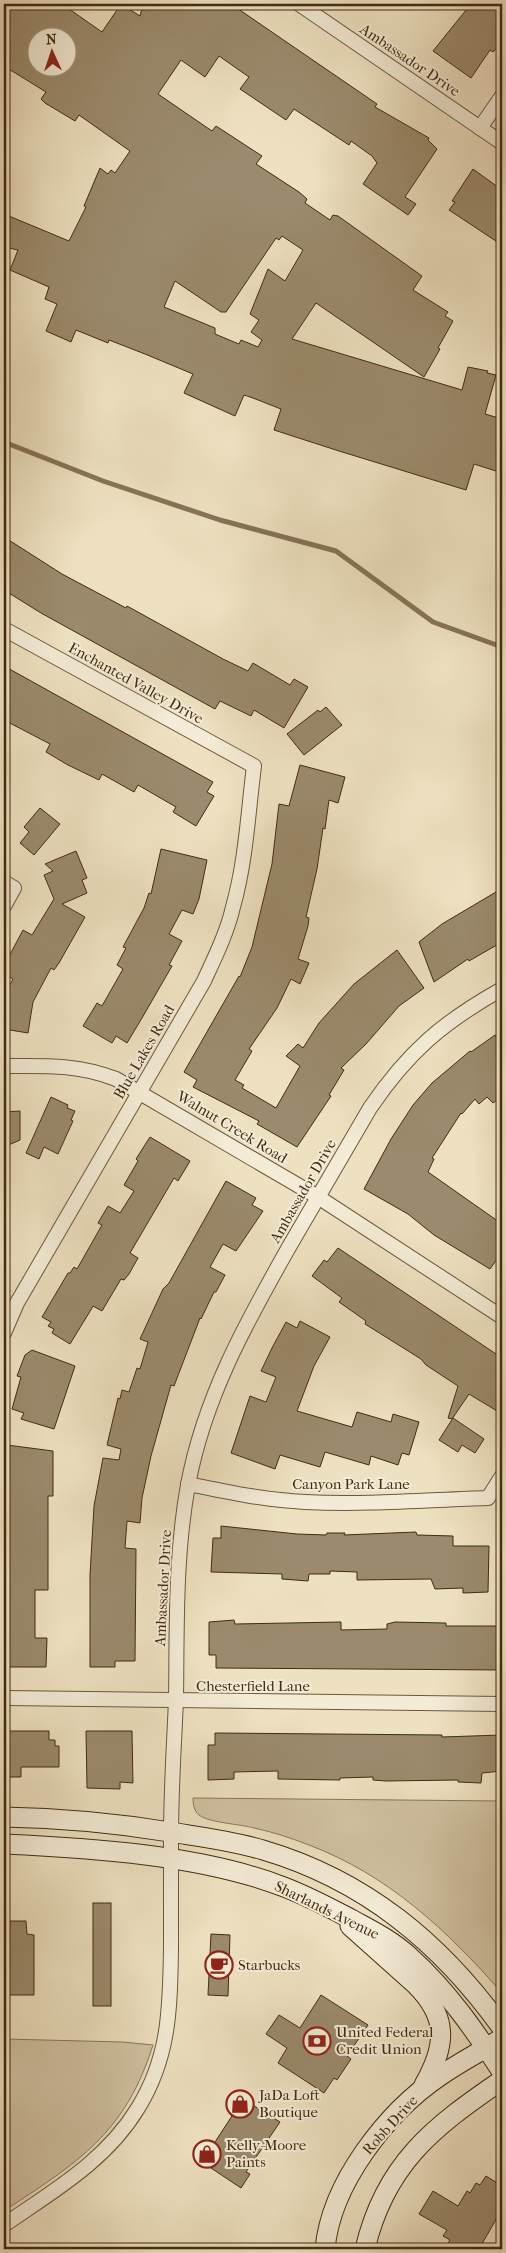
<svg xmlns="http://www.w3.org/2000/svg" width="506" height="2253" font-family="'IM FELL French Canon',serif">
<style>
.green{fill:#d1c2a3;stroke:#8a765a}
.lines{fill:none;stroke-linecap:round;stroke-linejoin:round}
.stream{stroke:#867357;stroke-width:5}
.building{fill:#9b8a6d;stroke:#422b11;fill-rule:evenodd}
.minor-casing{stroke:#6d583d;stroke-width:16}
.secondary-casing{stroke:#422b11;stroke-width:21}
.minor{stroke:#f4ecd7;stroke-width:14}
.secondary{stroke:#f4ecd7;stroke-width:19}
.labels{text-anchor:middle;stroke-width:4;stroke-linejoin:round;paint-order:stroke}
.street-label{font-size:15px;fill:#422b11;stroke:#f4ecd7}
.poi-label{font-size:15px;fill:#422b11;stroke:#f4ecd7;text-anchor:start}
</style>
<rect width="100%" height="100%" fill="#eee1c1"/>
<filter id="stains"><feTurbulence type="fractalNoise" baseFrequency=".004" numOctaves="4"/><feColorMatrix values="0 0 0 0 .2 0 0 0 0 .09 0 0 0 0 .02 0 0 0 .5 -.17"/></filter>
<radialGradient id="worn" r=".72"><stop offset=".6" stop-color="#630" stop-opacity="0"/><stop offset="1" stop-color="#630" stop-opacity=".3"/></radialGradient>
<g class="green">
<path d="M193 1798 502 1801V1993C447 1930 388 1875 309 1845 291 1838 273 1832 254 1828 241 1824 209 1823 199 1815 194 1811 193 1804 193 1798Z"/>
<path d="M4 2039 123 2042 153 2045C125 2134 78 2162 4 2211Z"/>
</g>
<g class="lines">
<polyline class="stream" points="4,442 103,481 220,520 336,551 433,622 502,647"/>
</g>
<g class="building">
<path d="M4 4H62L102 32 121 4 140 16 143 4H231L377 104 375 107 429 138 428 140 437 149 405 197 416 204 408 215 363 184 377 163 372 156 351 141 349 145 294 109 286 120 240 89 249 77 219 56 205 77 181 60 158 94 212 131 216 126 262 156 256 164 299 192 307 199 305 203 330 220 333 215 338 216 422 276 413 290 448 312 445 316 453 321 438 348 440 349 424 377 316 303 292 339 462 390 468 367 488 371 487 373 496 375 485 414 502 419V473L474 464 466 490 339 451 274 430 281 409 253 398 244 395 235 416 184 393 193 374 145 354 109 340 108 343 76 330 71 342 46 331 57 304 45 299 49 287 10 270 18 250 4 247V214L69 241 86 207 84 206 100 168 108 174 111 170 115 173 130 151 79 115 75 121 45 103 41 99 46 92 4 66 8 61 4 59ZM38 38H68V68H38ZM282 236 303 250 285 281 268 269 250 314 259 320 251 332 262 340 258 347 241 340 239 344 215 334V328L164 307 175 281 221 312H226L276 238 279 240Z"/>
<polygon points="471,4 502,4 502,42 493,52 490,50 471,78 433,51"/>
<polygon points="473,169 502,190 502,245 449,210 455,202 452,201"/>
<polygon points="4,537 62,574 126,608 127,606 223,659 248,671 253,663 290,685 294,679 308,687 284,728 254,710 251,716 220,701 215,709 41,613 4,590"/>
<polygon points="4,666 213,782 207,792 214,796 196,826 173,812 176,807 138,785 134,792 102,774 99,780 68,765 46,752 50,744 4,720"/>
<polygon points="326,707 342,725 304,755 287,734 318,710 320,712"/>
<polygon points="300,765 345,777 338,803 329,800 325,829 323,828 317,869 306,917 309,918 308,926 298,959 309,963 300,984 291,979 277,1008 249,1049 252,1051 235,1080 244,1085 242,1088 276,1108 300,1066 286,1056 298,1044 303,1048 319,1023 354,984 397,950 424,988 399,1006 366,1044 341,1068 344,1070 329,1095 331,1096 297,1147 257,1124 259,1121 193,1087 197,1080 184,1072 239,976 240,977 252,947 272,864 279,804 289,806"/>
<polygon points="40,808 60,824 34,855 20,843 29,832 24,827"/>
<polygon points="161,849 207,860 199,899 193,914 182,910 169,934 182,941 169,965 172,966 142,1018 127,1043 116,1036 112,1043 83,1026 97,1003 102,1006 123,969 117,965 126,948 123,947 144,908 149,893 151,894"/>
<polygon points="76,851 87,878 82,880 87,893 62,904 85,917 59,963 54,970 51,968 33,1002 28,1033 4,1029 4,996 13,979 4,974 4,966 23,930 32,935 54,899 44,875 53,871 45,864"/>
<polygon points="496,892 502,903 502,942 469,961 468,959 434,982 419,942 442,924"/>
<polygon points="495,1035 502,1045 502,1096 493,1103 487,1097 479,1104 475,1099 462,1114 461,1113 432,1158 434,1159 428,1172 502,1224 502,1252 490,1269 434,1235 408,1214 364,1189 391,1139 413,1105 432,1083 470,1051 471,1052"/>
<polygon points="51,1097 68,1105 67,1108 75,1111 71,1120 73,1121 58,1154 44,1147 39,1159 26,1153"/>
<polygon points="20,1111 20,1140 4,1147 4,1112"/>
<polygon points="150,1137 190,1161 178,1181 174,1178 130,1253 138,1258 129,1274 124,1280 121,1279 102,1311 93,1306 92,1308 70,1344 52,1333 54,1329 48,1326 51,1322 42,1317 68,1273 70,1273 74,1267 77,1269 102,1225 98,1223 108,1206 120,1213 134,1191 124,1185 138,1161 136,1159"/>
<polygon points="226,1181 256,1198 252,1205 263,1211 236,1251 223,1244 210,1267 225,1275 216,1292 214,1292 201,1319 200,1318 174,1386 171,1385 151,1456 142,1498 140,1523 127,1521 125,1548 136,1549 135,1661 115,1661 115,1667 90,1667 90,1575 94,1506 103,1458 119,1460 121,1449 107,1445 118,1398 120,1399 122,1390 129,1392 137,1368 140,1369 148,1342 140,1339 163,1289 169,1283"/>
<polygon points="338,1248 502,1358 502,1414 469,1394 452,1419 448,1418 458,1386 426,1365 421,1359 365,1324 366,1321 339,1302 342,1298 312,1276 324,1260 327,1262"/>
<polygon points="300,1321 330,1337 314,1366 297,1411 352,1427 357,1412 391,1422 393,1414 419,1422 409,1455 402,1453 398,1465 371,1456 369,1465 325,1452 320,1467 280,1455 275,1469 231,1453 250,1396 266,1402 276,1377 261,1371 272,1348 286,1322 297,1328"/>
<polygon points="32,1350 75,1366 54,1429 21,1419 24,1413 12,1409 21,1377 17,1376 25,1355"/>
<polygon points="453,1418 484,1439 475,1453 462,1445 458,1452 439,1440"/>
<polygon points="7,1445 53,1451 53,1496 48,1496 48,1590 35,1590 35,1638 47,1638 46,1667 11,1667 4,1664 4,1452 6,1453"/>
<polygon points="221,1526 297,1534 326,1535 327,1533 345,1533 344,1535 416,1532 417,1535 453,1536 453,1546 489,1546 488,1592 463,1593 463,1588 435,1589 431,1579 357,1580 357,1572 330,1571 330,1574 309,1574 308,1581 282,1579 282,1574 211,1572 213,1538 221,1538"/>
<polygon points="234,1620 235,1624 341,1622 341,1630 387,1629 387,1624 395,1622 446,1623 446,1626 502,1626 502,1670 216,1668 216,1655 209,1655 209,1622"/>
<polygon points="4,1731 49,1731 49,1740 55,1740 55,1746 59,1746 59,1767 21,1767 21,1777 4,1777"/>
<polygon points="86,1731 132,1731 133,1783 120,1782 120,1789 87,1788"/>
<polygon points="215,1733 442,1735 442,1737 502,1735 502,1771 482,1773 481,1783 458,1782 458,1780 386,1781 373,1780 373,1777 340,1778 340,1780 278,1779 278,1771 234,1772 234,1779 208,1780 208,1745 215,1745"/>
<rect x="93" y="1903" width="18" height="103"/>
<polygon points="10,1921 26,1921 27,1934 34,1935 34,1995 4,1995 4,1925 10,1925"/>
<polygon points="211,1934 230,1935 228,1996 208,1995"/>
<polygon points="321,1995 368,2025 347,2056 351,2059 337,2080 334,2078 324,2093 278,2063 287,2048 266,2034 279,2015 300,2028"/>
<polygon points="243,2099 280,2122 246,2172 250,2174 241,2188 202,2162"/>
<polygon points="486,2176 502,2186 497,2195 502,2198 502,2209 479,2249 444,2249 450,2240 443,2236 447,2230 419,2214 433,2191 458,2206 467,2191 470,2193 476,2183 480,2185"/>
</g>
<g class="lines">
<g class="minor-casing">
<g id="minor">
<polyline points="299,4 502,143"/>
<polyline points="480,128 502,96"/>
<path d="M4 629 254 766C248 813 246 861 233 907 227 933 215 957 204 981L17 1303 4 1333"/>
<polyline points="4,882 14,888 4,906"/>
<path d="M4 1066C44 1066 78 1064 116 1079L318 1197 502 1317"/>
<path d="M188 1484C227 1492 265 1500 305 1502 365 1505 427 1500 488 1498L502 1476"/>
<polyline points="4,1698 502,1704"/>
<path d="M4 2225C53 2191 106 2161 138 2108 170 2056 170 2007 171 1948 171 1910 171 1873 171 1836 171 1791 174 1746 176 1700 177 1628 175 1556 188 1485 204 1398 246 1323 289 1247 316 1201 343 1155 370 1108 408 1052 443 1022 502 989"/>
</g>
</g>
<g class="secondary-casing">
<g id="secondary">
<path d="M4 1817C60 1818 115 1823 170 1832 201 1837 233 1841 263 1850 365 1880 441 1943 502 2028"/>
<path d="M4 1844C91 1848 202 1855 284 1887 308 1896 330 1908 353 1920 373 1931 393 1941 410 1957 447 1990 475 2031 502 2072"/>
<path d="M350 1926 416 1985C449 2018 446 2046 424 2085"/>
<path d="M325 2249C331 2183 387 2112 440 2076 460 2062 482 2051 502 2038"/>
<path d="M365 2249C385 2164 433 2127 502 2080"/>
</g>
</g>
<use href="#minor" class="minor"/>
<use href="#secondary" class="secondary"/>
</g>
<defs>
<g id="cafe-ring" transform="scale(1.4375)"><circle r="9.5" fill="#f4ecd7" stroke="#8f2418" stroke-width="1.5"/><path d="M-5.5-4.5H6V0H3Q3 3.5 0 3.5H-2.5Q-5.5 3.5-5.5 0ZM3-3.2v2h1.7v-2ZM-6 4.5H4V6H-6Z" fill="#8f2418"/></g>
<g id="bank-ring" transform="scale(1.4375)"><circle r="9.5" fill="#f4ecd7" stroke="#8f2418" stroke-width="1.5"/><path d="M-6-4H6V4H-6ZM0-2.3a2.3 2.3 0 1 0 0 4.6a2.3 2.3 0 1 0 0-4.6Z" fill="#8f2418"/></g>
<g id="shop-ring" transform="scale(1.4375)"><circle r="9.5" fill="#f4ecd7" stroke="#8f2418" stroke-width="1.5"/><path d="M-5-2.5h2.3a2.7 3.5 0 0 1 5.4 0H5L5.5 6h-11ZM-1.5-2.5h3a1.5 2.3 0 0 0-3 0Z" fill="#8f2418"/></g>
</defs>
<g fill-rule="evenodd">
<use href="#cafe-ring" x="219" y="1965"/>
<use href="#bank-ring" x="317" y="2041"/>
<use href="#shop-ring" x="240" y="2104"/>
<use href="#shop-ring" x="207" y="2154"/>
</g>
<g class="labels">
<g class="street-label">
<text transform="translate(410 60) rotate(34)" y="5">Ambassador Drive</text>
<text transform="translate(136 683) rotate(29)" y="5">Enchanted Valley Drive</text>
<text transform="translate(144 1052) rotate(-60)" y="5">Blue Lakes Road</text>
<text transform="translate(232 1127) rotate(31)" y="5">Walnut Creek Road</text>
<text transform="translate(303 1191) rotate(-60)" y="5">Ambassador Drive</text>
<text x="351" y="1489">Canyon Park Lane</text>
<text transform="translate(163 1588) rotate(-87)" y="5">Ambassador Drive</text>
<text x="253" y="1691">Chesterfield Lane</text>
<text transform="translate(327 1910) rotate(26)" y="5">Sharlands Avenue</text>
<text transform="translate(390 2125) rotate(-48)" y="5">Robb Drive</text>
</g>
<g class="poi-label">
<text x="238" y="1970">Starbucks</text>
<text x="336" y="2037">United Federal<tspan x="336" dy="17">Credit Union</tspan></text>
<text x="259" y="2100">JaDa Loft<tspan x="259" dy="17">Boutique</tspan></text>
<text x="226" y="2150">Kelly-Moore<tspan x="226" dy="17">Paints</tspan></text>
</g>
</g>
<rect width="506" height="2253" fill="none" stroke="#eee1c1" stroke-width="20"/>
<rect x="5" y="5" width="496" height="2243" fill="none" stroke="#422b11" stroke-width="2.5"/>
<rect x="10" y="10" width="486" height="2233" fill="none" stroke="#422b11"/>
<g transform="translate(52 52) rotate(357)"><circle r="24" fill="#f4ecd7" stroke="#ad9f88"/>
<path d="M0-4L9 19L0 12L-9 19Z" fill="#8f2418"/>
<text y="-8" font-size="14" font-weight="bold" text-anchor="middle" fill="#422b11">N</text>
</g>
<rect width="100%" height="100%" filter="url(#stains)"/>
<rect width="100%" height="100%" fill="url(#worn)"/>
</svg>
